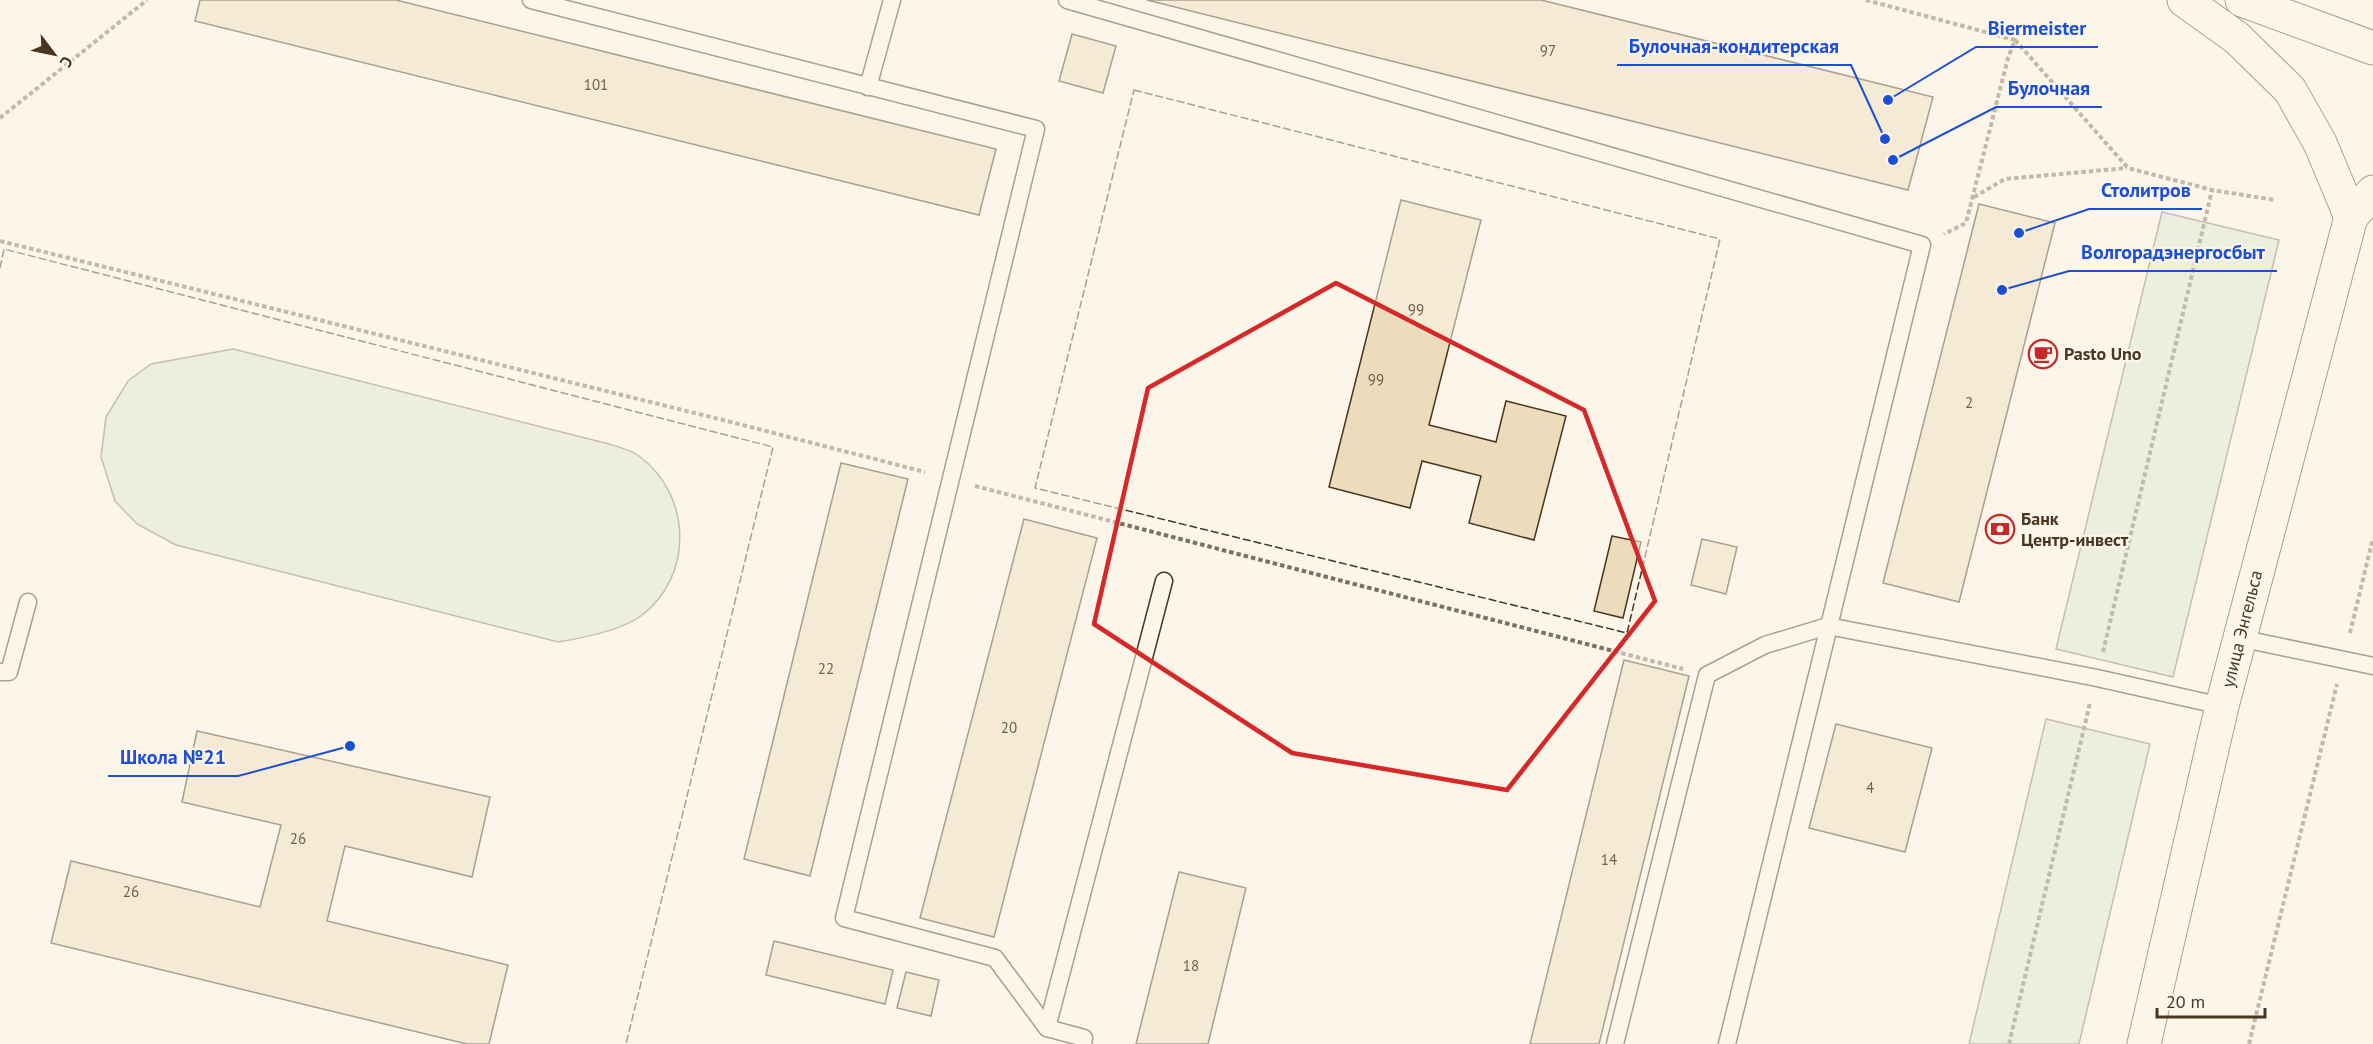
<svg xmlns="http://www.w3.org/2000/svg" width="2373" height="1044" font-family="'PT Sans',sans-serif">
<style>
.green{fill:#dce7d0;stroke:#887966;stroke-width:1.5}
.building{fill:#ecdcbc;stroke:#4a3520;stroke-width:1.5}
.lines{fill:none;stroke-linecap:round;stroke-linejoin:round}
.lane-casing{stroke:#4a3520;stroke-width:19}
.secondary-casing{stroke:#4a3520;stroke-width:35}
.primary-casing{stroke:#4a3520;stroke-width:35}
.path{stroke:#7f6f5c;stroke-width:4;stroke-dasharray:4.5 3;stroke-linecap:butt}
.lane{stroke:#fbf6e9;stroke-width:16}
.secondary{stroke:#fbf6e9;stroke-width:33}
.primary{stroke:#fbf6e9;stroke-width:33}
.fence{stroke:#4a3520;stroke-width:1.5;stroke-dasharray:8 3;stroke-linecap:butt}
.marked{fill:none;stroke:#d62828;stroke-width:4.5;stroke-linejoin:round}
.labels{text-anchor:middle;stroke-width:4.5;stroke-linejoin:round;paint-order:stroke}
.number-label{font-size:15px;fill:#725f47}
.poi-label{font-size:18px;font-weight:bold;fill:#4a3520;stroke:#fbf6e9;text-anchor:start}
.street-label{font-size:18px;fill:#4a3520;stroke:#fbf6e9}
.leader{fill:none;stroke:#1d4ed8;stroke-width:2}
.callout-dot{fill:#1d4ed8;stroke:#fbf6e9;stroke-width:2}
.callout-label{font-size:20px;text-anchor:middle;font-weight:bold;fill:#1d4ed8;stroke:#fbf6e9;stroke-width:4.5;stroke-linejoin:round;paint-order:stroke}
</style>
<rect width="100%" height="100%" fill="#fbf6e9"/>
<g class="green">
<polygon points="2162,212 2279,240 2173,677 2056,649"/>
<path d="M233 349 609 444C619 447 631 450 639 456 692 495 694 576 641 616 620 631 583 638 558 642L176 545 137 524 115 501 101 457 106 417 128 381 151 364Z"/>
<polygon points="2046,719 2150,744 2079,1044 1969,1044"/>
</g>
<g class="building">
<polygon points="200,0 396,0 996,149 979,215 195,21"/>
<polygon points="1147,0 1541,0 1933,97 1908,190"/>
<polygon points="1072,34 1116,46 1103,93 1059,81"/>
<polygon points="1401,200 1481,220 1429,425 1496,442 1506,401 1566,416 1534,540 1469,523 1481,476 1422,461 1410,508 1329,487"/>
<polygon points="1979,204 2055,223 1959,602 1883,583"/>
<polygon points="841,463 908,479 810,876 744,859"/>
<polygon points="1024,519 1097,538 994,937 920,918"/>
<polygon points="1612,536 1641,542 1623,618 1594,611"/>
<polygon points="1702,539 1737,547 1726,594 1691,585"/>
<polygon points="1624,660 1689,676 1599,1044 1530,1044"/>
<polygon points="1836,724 1932,748 1905,852 1809,828"/>
<polygon points="197,731 490,797 472,877 345,846 327,921 508,965 489,1044 467,1044 51,943 71,861 260,907 281,825 182,802"/>
<polygon points="1179,872 1246,888 1208,1044 1136,1044"/>
<polygon points="774,941 893,970 885,1004 766,975"/>
<polygon points="906,972 939,980 931,1016 897,1008"/>
</g>
<g class="lines">
<g class="lane-casing">
<g id="lane">
<polyline points="531,0 1036,129 844,918 995,958 1047,1028"/>
<polyline points="1067,0 1922,245 1727,1044"/>
<polyline points="868,87 892,0"/>
<polyline points="2239,638 2373,666"/>
<polyline points="0,672 9,672 28,602"/>
<polyline points="1083,1044 1084,1038 1047,1028 1164,581"/>
<polyline points="1615,1044 1707,675 1765,645 1828,626 2097,678 2222,706"/>
</g>
</g>
<g class="secondary-casing">
<g id="secondary">
<polyline points="2184,0 2237,38 2290,90 2320,143 2351,217"/>
<polyline points="2144,1044 2222,706 2351,217 2373,192"/>
</g>
</g>
<g class="primary-casing">
<polyline id="primary" points="2242,0 2373,48"/>
</g>
<g class="path">
<polyline points="1866,0 2015,40 2008,58 1966,223 1944,234"/>
<polyline points="2015,40 2128,168 2212,190 2275,200"/>
<polyline points="0,118 147,0"/>
<polyline points="1974,197 2005,179 2127,168"/>
<polyline points="0,241 727,421 925,472"/>
<polyline points="975,486 1683,669"/>
<polyline points="2350,633 2373,538"/>
<polyline points="2103,652 2212,190"/>
<polyline points="2009,1044 2090,703"/>
<polyline points="2249,1044 2337,684"/>
</g>
<use href="#lane" class="lane"/>
<use href="#secondary" class="secondary"/>
<use href="#primary" class="primary"/>
<g class="fence">
<polygon points="1134,90 1720,239 1627,633 1035,488"/>
<polyline points="0,268 4,249 773,447 626,1044"/>
</g>
</g>
<path d="M0 0H2373V1044H0ZM1336 283 1584 410 1655 601 1507 790 1292 753 1094 624 1148 388Z" fill="#fbf6e9" fill-opacity=".55" fill-rule="evenodd"/>
<path class="marked" d="M1336 283 1584 410 1655 601 1507 790 1292 753 1094 624 1148 388Z"/>
<defs>
<g id="cafe-ring" transform="scale(1.5)"><circle r="9.5" fill="#fbf6e9" stroke="#c62828" stroke-width="1.5"/><path d="M-5.5-4.5H6V0H3Q3 3.5 0 3.5H-2.5Q-5.5 3.5-5.5 0ZM3-3.2v2h1.7v-2ZM-6 4.5H4V6H-6Z" fill="#c62828"/></g>
<g id="bank-ring" transform="scale(1.5)"><circle r="9.5" fill="#fbf6e9" stroke="#c62828" stroke-width="1.5"/><path d="M-6-4H6V4H-6ZM0-2.3a2.3 2.3 0 1 0 0 4.6a2.3 2.3 0 1 0 0-4.6Z" fill="#c62828"/></g>
</defs>
<g fill-rule="evenodd">
<use href="#cafe-ring" x="2043" y="354"/>
<use href="#bank-ring" x="2000" y="529"/>
</g>
<g class="labels">
<g class="number-label">
<text x="1548" y="56">97</text>
<text x="596" y="90">101</text>
<text x="1416" y="315">99</text>
<text x="1376" y="385">99</text>
<text x="1969" y="408">2</text>
<text x="826" y="674">22</text>
<text x="1009" y="733">20</text>
<text x="1870" y="793">4</text>
<text x="298" y="844">26</text>
<text x="1609" y="865">14</text>
<text x="131" y="897">26</text>
<text x="1191" y="971">18</text>
</g>
<g class="poi-label">
<text x="2064" y="360">Pasto Uno</text>
<text x="2021" y="525">Банк<tspan x="2021" dy="21">Центр-инвест</tspan></text>
</g>
<g class="street-label">
<text transform="translate(2242 629) rotate(-76)" y="6">улица Энгельса</text>
</g>
</g>
<path class="leader" d="M1888 100L1976 47H2098M1885 139L1851 65H1617M1893 160L1996 107H2102M2019 233L2089 209H2202M2002 290L2069 271H2277M350 746L238 776H108"/>
<g class="callout-dot">
<circle cx="1888" cy="100" r="6"/>
<circle cx="1885" cy="139" r="6"/>
<circle cx="1893" cy="160" r="6"/>
<circle cx="2019" cy="233" r="6"/>
<circle cx="2002" cy="290" r="6"/>
<circle cx="350" cy="746" r="6"/>
</g>
<g class="callout-label">
<text x="2037" y="35">Biermeister</text>
<text x="1734" y="53">Булочная-кондитерская</text>
<text x="2049" y="95">Булочная</text>
<text x="2146" y="197">Столитров</text>
<text x="2173" y="259">Волгорадэнергосбыт</text>
<text x="173" y="764">Школа №21</text>
</g>
<g transform="translate(54 54) rotate(122)" stroke="#fbf6e9" stroke-width="4.5" paint-order="stroke">
<path d="M0-4.5L10 22L0 15L-10 22Z" fill="#4a3520"/>
<text y="-9" font-size="16" font-weight="bold" text-anchor="middle" fill="#4a3520">С</text>
</g>
<path d="M2157 1008v9h108v-9" fill="none" stroke="#4a3520" stroke-width="3"/>
<text x="2166" y="1008" font-size="18" fill="#4a3520" stroke="#fbf6e9" stroke-width="4.5" paint-order="stroke">20 m</text>
</svg>
